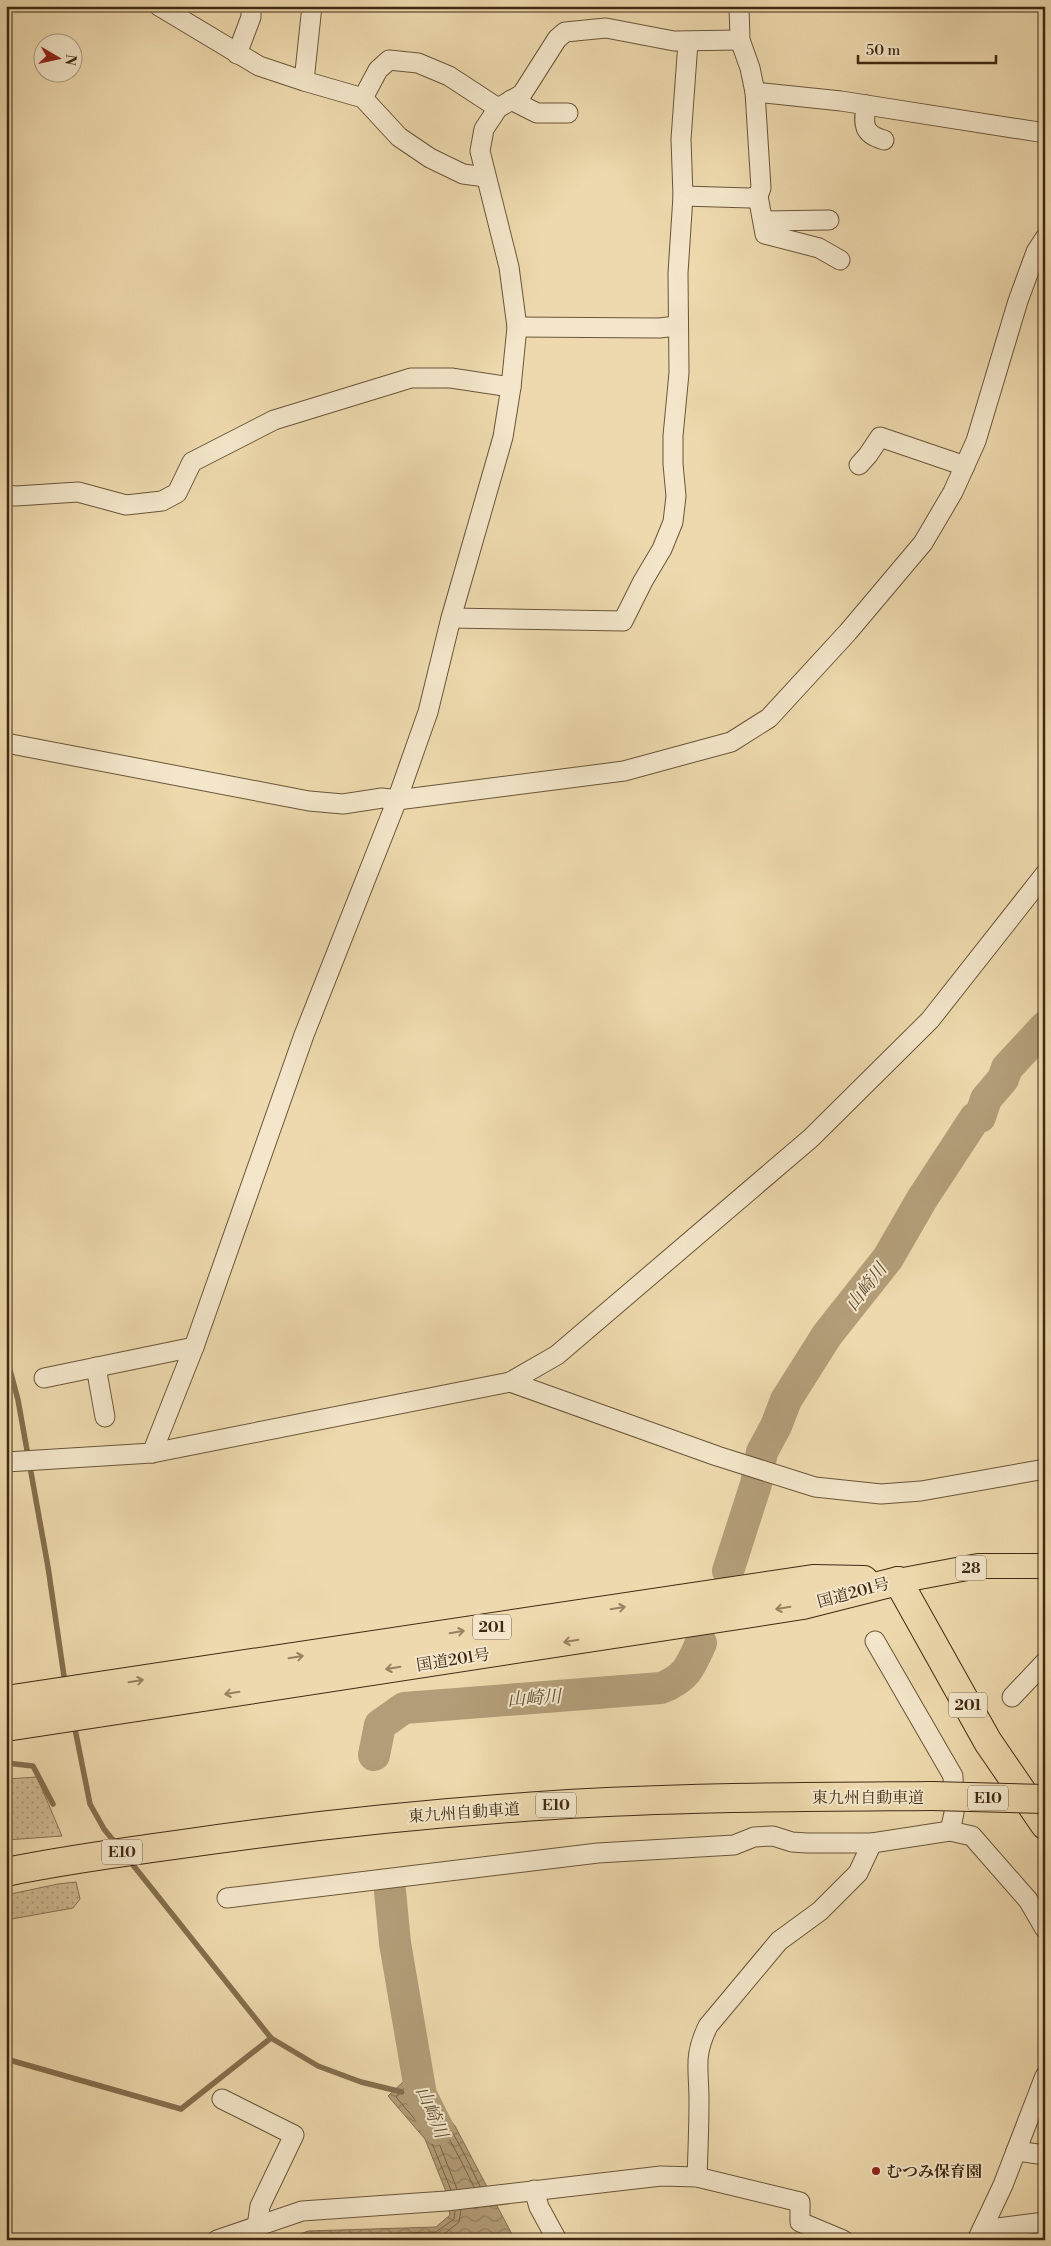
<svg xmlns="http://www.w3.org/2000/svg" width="1051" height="2246" font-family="'Libre Bodoni','Noto Serif JP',serif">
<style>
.grass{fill:url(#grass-dots);stroke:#877252}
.water{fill:url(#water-waves);stroke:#846f4f}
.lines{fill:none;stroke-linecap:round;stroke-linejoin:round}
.shore{stroke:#786345;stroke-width:1}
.stream{stroke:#846f4f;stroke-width:5.5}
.river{stroke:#b29d78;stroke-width:32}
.minor-casing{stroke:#6a5539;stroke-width:21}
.major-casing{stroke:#3f2912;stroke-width:26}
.highway-casing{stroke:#3f2912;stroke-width:30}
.minor{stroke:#f3e6ca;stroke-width:19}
.major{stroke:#edd9ad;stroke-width:24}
.highway{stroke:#edd9ad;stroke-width:28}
.highway-bridge-casing{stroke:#3f2912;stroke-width:30;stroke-linecap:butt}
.highway-bridge{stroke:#edd9ad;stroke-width:28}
.oneway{stroke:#968160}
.poi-dot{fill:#8f2418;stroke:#f3e6ca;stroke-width:2}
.labels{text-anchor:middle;stroke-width:4;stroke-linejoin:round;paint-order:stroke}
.shield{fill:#f3e6ca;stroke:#756249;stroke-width:1}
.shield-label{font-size:15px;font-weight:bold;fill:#3f2912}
.street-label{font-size:16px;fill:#3f2912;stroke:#f3e6ca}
.poi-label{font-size:16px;font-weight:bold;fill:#3f2912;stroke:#f3e6ca;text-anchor:start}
.water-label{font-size:18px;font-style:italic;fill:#624c31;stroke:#f3e6ca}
</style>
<defs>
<pattern id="grass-dots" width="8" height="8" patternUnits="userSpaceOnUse" patternTransform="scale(1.25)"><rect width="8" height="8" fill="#cfbb93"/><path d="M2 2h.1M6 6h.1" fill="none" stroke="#a99877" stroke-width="1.8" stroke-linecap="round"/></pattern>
<pattern id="water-waves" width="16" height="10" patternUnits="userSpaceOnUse" patternTransform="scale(1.25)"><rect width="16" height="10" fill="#b29d78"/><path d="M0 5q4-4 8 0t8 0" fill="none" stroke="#928061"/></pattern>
</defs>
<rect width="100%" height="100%" fill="#edd9ad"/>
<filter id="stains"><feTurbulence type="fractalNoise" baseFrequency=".004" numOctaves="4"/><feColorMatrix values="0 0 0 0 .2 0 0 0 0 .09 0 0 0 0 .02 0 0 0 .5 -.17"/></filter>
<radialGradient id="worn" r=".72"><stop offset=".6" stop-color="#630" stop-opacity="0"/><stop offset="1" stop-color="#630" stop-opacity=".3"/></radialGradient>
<g class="grass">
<polygon points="37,1777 62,1836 6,1840 6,1779"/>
<polygon points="76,1882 80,1899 73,1908 6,1920 6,1895 58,1884"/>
</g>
<polygon class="water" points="404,2081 427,2091 455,2126 515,2240 286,2240 308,2231 436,2227 450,2215 445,2189 425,2139 388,2096"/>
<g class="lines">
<g class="shore">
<path d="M457 2189 435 2133 406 2099 407 2096C434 2099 462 2164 474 2187"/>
<path d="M451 2190 429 2136 396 2097 404 2088C440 2094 465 2157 480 2186"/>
<polyline points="299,2240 310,2236 436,2232 454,2219 455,2211"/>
<polyline points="382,2240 439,2238 459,2222 461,2210"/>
</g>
<g class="stream">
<polyline points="6,1355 18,1400 48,1567 65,1683"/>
<polyline points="74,1724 90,1804 104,1829 117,1845"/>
<polyline points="6,1763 33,1766 53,1804"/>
<polyline points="129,1860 271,2038 318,2066 361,2082 402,2092"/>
<polyline points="6,2059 181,2109 271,2038"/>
</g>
<g class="river">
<polyline points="728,1571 756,1484 762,1452 776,1426 786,1400 827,1335 888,1258 922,1199 975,1118 980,1117 986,1099 1003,1079 1007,1068 1045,1027"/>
<path d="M374 1755 380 1725 404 1708 661 1688C686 1678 690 1668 701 1643"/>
<polyline points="390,1891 395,1943 421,2095 438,2129"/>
</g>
<g class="minor-casing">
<g id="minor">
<polyline points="159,6 259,66 304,81 363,98 399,137 430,158 463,174 486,177"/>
<polyline points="739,6 740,40 750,68 755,92 841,101 1045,133"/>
<polyline points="237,54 251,17 251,6"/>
<polyline points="304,81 312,6"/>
<polyline points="363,98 378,70 389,60 418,63 449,76 498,108"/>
<polyline points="511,100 537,113 568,113"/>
<path d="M866 105C863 125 863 134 884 140"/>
<polyline points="683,196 750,198 758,196 761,188 755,92"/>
<polyline points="758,196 765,234 819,248 840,260"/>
<polyline points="763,221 829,220"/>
<polyline points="517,327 659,328 677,326"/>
<polyline points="859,465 868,455 880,437 965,466"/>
<polyline points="6,495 16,496 78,492 126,505 162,501 177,493 192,462 274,420 411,378 451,378 511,387"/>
<polyline points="451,618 623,621 643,581 662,549 673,522 676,496 673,464 673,436 679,373 678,273 683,196 681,139 688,42"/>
<polyline points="6,743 309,801 343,804 382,798 397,800 624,771 731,742 769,718 848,632 923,543 953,492 976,441 1018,301 1036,252 1045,238"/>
<polyline points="96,1367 105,1417"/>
<polyline points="44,1378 194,1347"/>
<polyline points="510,1382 717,1456 815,1487 881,1494 921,1491 1045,1469"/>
<polyline points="152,1453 194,1347 304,1035 397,800 428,712 451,618 503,437 511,387 517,327 509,267 480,151 484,129 498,108 522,94 557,39 565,32 606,28 674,41 740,40"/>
<polyline points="6,1462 152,1453 510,1382 557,1355 811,1138 930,1020 1045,874"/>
<polyline points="875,1641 953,1776 954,1813 950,1831"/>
<polyline points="1012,1697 1045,1662"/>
<polyline points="227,1898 598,1853 734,1845 754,1837 773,1836 792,1842 807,1843 872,1843 950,1831 972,1836 1028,1900 1045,1929"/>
<polyline points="222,2099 294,2135 260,2206 257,2226"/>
<polyline points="1016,2151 1045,2155"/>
<path d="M697 2177C698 2152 699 2126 699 2100 699 2068 693 2057 708 2026L779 1941 820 1911 858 1873 872 1843"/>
<polyline points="534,2190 539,2207 557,2240"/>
<polyline points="982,2230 1045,2222"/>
<polyline points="217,2240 302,2211 446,2201 661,2176 697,2177 800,2202 800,2222 843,2240"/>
<polyline points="977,2240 1003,2185 1045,2076"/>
</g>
</g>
<g class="major-casing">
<polyline id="major" points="898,1581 978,1566 1045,1566"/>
</g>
<g class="highway-casing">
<g id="highway">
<polyline points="898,1581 988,1742 1045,1825"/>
<polyline points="6,1700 813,1579 864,1580"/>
<polyline points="6,1727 803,1605 898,1581"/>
<path d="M6 1872C64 1860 123 1852 182 1844 305 1826 429 1813 554 1805 680 1797 806 1797 932 1796"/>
</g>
</g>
<use href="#minor" class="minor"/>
<use href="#major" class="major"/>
<use href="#highway" class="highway"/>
<g class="highway-bridge-casing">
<polyline id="highway-bridge" points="932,1796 1045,1799"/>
</g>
<use href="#highway-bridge" class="highway-bridge"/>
</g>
<defs><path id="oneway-shaft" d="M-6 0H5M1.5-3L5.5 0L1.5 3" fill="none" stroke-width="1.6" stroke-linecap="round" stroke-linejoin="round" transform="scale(1.25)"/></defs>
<g class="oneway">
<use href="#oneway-shaft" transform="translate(618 1608) rotate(-9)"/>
<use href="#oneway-shaft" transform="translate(783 1608) rotate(171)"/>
<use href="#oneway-shaft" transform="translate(457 1632) rotate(-9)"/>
<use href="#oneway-shaft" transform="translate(571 1641) rotate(171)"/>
<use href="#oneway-shaft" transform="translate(296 1657) rotate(-9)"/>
<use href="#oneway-shaft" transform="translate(393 1668) rotate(171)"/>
<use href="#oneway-shaft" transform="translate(136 1681) rotate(-9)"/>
<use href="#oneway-shaft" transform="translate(232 1693) rotate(171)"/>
</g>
<circle class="poi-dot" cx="876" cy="2171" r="5"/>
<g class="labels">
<g class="shield">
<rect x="956" y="1555.5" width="30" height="25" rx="4"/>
<rect x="473" y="1614.5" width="38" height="25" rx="4"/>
<rect x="949" y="1692.5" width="38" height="25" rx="4"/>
<rect x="968" y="1785.5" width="40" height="25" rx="4"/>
<rect x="536" y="1792.5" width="40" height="25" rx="4"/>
<rect x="102" y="1839.5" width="40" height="25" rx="4"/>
</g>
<g class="shield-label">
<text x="971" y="1573">28</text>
<text x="492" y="1632">201</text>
<text x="968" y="1710">201</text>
<text x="988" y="1803">E10</text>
<text x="556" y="1810">E10</text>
<text x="122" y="1857">E10</text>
</g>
<g class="street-label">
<text transform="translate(853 1592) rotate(-15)" y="6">国道201号</text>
<text transform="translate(453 1659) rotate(-9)" y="6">国道201号</text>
<text x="868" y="1803">東九州自動車道</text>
<text transform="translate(464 1812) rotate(-4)" y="6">東九州自動車道</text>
</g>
<g class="poi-label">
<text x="886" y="2177">むつみ保育園</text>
</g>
<g class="water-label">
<text transform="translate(866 1287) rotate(-52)" y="6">山崎川</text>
<text transform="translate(534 1698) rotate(-4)" y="6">山崎川</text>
<text transform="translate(432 2112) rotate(67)" y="6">山崎川</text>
</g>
</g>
<rect width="1051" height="2246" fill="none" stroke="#edd9ad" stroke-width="25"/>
<rect x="8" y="8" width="1036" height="2231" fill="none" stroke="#3f2912" stroke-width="2.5"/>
<rect x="12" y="12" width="1026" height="2221" fill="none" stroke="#3f2912"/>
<g transform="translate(58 58) rotate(99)"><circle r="24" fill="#f3e6ca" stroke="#ab9a80"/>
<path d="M0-4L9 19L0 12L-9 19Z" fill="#8f2418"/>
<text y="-8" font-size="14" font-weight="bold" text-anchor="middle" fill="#3f2912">N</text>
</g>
<path d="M858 55v8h138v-8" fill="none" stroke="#3f2912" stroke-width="2.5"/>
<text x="866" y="55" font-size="15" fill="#3f2912" stroke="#f3e6ca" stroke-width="4" paint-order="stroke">50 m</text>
<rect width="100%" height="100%" filter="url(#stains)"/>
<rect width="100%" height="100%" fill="url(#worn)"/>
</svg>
